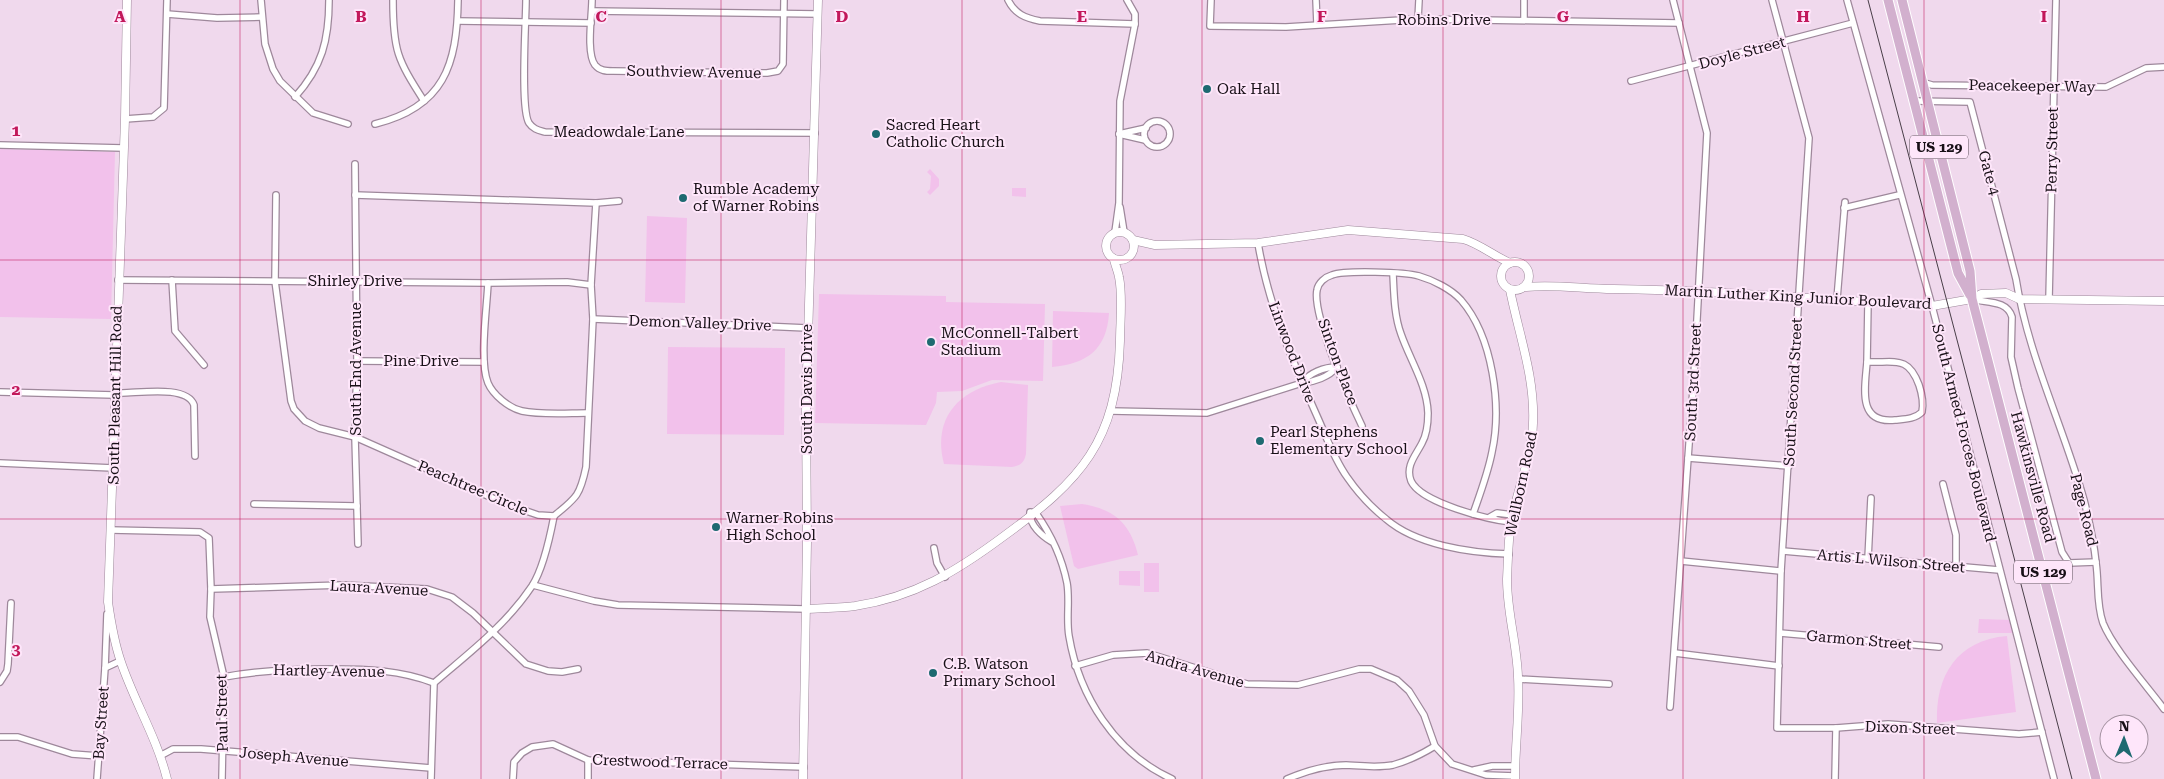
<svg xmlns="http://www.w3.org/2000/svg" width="2164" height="779" font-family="'Roboto Serif',serif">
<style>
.green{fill:#f2c1eb}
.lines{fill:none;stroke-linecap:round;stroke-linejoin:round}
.street-casing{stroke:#9e889b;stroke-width:8}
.secondary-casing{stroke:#9e889b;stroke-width:9}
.primary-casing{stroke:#fff;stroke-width:11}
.street{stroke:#fff;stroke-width:5.5}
.secondary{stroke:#fff;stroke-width:8}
.primary{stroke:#d2b0ce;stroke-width:9}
.rail{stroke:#493e48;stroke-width:1}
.grid{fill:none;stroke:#c2185b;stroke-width:1;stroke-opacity:0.55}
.poi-dot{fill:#1e6a71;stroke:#fee6fa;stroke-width:2}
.labels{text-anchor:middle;stroke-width:4;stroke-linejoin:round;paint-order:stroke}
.shield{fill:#fee6fa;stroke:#5d505b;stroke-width:1}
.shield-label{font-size:14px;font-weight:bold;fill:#181017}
.street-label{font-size:15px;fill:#181017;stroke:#fee6fa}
.poi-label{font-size:15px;fill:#181017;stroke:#fee6fa;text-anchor:start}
.grid-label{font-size:16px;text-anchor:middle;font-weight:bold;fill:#c2185b;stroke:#fee6fa;stroke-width:4;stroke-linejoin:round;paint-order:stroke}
</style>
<rect width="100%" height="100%" fill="#f0d9ed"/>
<g class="green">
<polygon points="0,149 115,152 111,319 0,317"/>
<polygon points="930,169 939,179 939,186 930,195 927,192 930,189 931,176 927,172"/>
<polygon points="1012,188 1026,188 1026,197 1012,196"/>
<polygon points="647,216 687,218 685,303 645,302"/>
<polygon points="819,294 946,296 946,302 1045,304 1043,381 992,380 962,391 937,392 936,403 926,425 815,423"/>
<path d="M1053 311 1109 313C1107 349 1087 364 1052 367Z"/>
<polygon points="668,347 785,348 784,435 667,434"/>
<path d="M1001 382 1028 385 1026 454C1024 463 1021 465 1012 467L944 464C932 419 958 390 1001 382Z"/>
<path d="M1082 504C1114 509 1130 523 1138 555L1078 569 1074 566 1060 506Z"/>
<rect x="1144" y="563" width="15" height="29"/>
<polygon points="1119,571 1140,571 1140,586 1119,585"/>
<polygon points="1979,619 2012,620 2016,633 1978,633"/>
<path d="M2007 636 2016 712 1937 723C1935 676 1957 640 2007 636Z"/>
</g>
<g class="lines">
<g class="street-casing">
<g id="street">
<polyline points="261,0 265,44 273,69 280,81 313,113 348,124"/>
<path d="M393 0C393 50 397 59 424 101"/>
<path d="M526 0C526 21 520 109 529 123 533 129 538 130 545 132L815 133"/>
<path d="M592 0C592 15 586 53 595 65 600 71 606 71 613 71L767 73 778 71 783 64 784 0"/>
<path d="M1008 0C1015 14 1025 18 1040 21L1135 24"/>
<polyline points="1211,0 1210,26 1286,27 1418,19 1679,23"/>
<polyline points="1316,0 1317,24"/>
<polyline points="1772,0 1809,138 1781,571 1777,728 1836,728 1888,724 2019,734 2042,732"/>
<polyline points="1847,0 1932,306 2054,779"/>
<polyline points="592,11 818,14"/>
<polyline points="167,14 217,18 262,17"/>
<polyline points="1418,19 1419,0"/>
<polyline points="1524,20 1524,0"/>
<polyline points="458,21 591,23"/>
<polyline points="1631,81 1853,23"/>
<polyline points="1925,83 1932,85 2106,87 2146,68 2164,67"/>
<path d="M295 97C322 67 329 40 329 0"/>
<path d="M1914 101 1970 102 2016 279C2028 355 2063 426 2084 500 2089 520 2094 542 2096 563 2099 582 2096 604 2103 623 2113 648 2147 686 2164 709"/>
<polyline points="125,119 153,117 164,108 167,0"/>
<circle cx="1157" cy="134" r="13"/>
<path d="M375 124C444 107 457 65 458 0"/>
<polyline points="1119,134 1146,128"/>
<polyline points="1119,134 1145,140"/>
<polyline points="0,145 123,148"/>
<polyline points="355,164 357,361 355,437 358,544"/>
<path d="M276 195 275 281 291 401 294 409 305 421 319 428 355 437 506 504 538 515 554 516C576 498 580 496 586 467L593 319 591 285 596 203 355 195"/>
<polyline points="596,203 619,201"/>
<polyline points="1120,207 1124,232"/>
<polyline points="1844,208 1899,195"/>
<polyline points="1115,232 1119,203 1120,101 1135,24 1135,14 1127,0"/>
<path d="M1258 243C1268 304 1292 360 1317 416 1326 436 1334 459 1347 477 1358 493 1371 507 1386 519 1416 545 1470 553 1509 554"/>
<path d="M1393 274C1394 293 1394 315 1401 334 1410 360 1427 385 1428 413 1428 423 1427 434 1422 443 1416 455 1405 466 1411 481 1421 503 1490 520 1511 522"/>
<polyline points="118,280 488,283 567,282 591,285"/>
<polyline points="172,280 175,331 204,365"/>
<path d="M488 283C487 308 479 361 488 383 493 395 509 408 522 411 540 415 568 413 587 413"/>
<polyline points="1837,299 1845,202"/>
<path d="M1972 299C1987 303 2007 300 2012 317L2011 357 2018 388 2062 552 2069 563 2096 562"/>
<polyline points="2049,299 2056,0"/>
<polyline points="593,319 807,328"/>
<polyline points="357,361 484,362"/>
<path d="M1867 362C1895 363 1908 355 1919 385 1922 394 1924 402 1922 412 1915 419 1905 419 1895 420 1857 424 1865 388 1867 362Z"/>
<polyline points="1867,362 1868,302"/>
<path d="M1302 383C1309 373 1324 367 1337 367"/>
<path d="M0 392 114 395 122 393C140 393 187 385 194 405L195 456"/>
<path d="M1111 411 1207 413 1302 383C1314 382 1329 377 1337 367"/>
<path d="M1362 426C1350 401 1312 315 1317 290 1318 283 1325 277 1332 275 1345 270 1405 272 1419 276 1433 280 1451 289 1461 300 1493 337 1502 406 1492 452 1488 473 1480 494 1473 514"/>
<polyline points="1688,458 1789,466"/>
<polyline points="0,463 113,468"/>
<polyline points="1943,484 1956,535 1956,567"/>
<polyline points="254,504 357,506"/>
<polyline points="1490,517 1497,513 1513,515"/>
<polyline points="111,530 200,532 209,538 211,589 210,617 224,677 222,779"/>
<path d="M1052 542C1042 536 1029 525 1030 512L1036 513C1050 533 1062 558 1067 583 1070 600 1066 619 1069 636 1079 696 1115 753 1172 779"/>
<polyline points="934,548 937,563 945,577"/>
<polyline points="1783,551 1999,570"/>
<polyline points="1868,559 1871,498"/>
<polyline points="1681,561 1781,571"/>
<polyline points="533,585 594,601 618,605 806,609"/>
<polyline points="211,589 342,585 427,589 452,597 473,613 526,664 548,671 562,672 578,669"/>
<polyline points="1780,633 1939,647"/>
<polyline points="1675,653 1779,666"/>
<polyline points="1075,666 1113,655 1147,653 1247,684 1298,685 1359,669 1371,669 1397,680 1409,691 1424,715 1435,746 1452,764 1486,775 1515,776"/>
<polyline points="105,668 107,614"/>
<path d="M224 677C260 670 294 669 331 669 367 669 400 670 434 683"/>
<polyline points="1518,679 1609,684"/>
<polyline points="0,682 7,671 8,664 11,603"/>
<polyline points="1670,707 1694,375 1707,133 1673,0"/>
<polyline points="0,737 18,737 72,754 99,756"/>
<polyline points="160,756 173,749 201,749 431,768"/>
<polyline points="588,760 588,779"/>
<polyline points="1474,770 1492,766 1515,766"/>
<polyline points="97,779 105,668 120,661"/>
<path d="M431 779 434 683C469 653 506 625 532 586 543 569 550 537 554 516"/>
<polyline points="513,779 514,762 522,753 532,747 553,744 588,760 804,767"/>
<path d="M1287 779C1306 771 1325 765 1346 765 1362 766 1377 768 1393 765 1408 761 1422 754 1435 746"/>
<polyline points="1835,779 1836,728"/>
</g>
</g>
<g class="secondary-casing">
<g id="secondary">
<path d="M127 0 125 119 108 602C111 623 114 642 121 662 134 701 157 738 167 779"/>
<circle cx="1120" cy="246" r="14"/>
<path d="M1133 240 1155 245 1258 243 1348 230 1463 239C1480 244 1494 256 1510 263"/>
<circle cx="1515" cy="276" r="14"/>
<path d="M1526 287C1554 284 1584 289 1613 289 1719 290 1825 300 1932 306L1972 299 1981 294 2006 293 2019 299 2164 301"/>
<path d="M1510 290C1519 335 1535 377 1533 423 1532 458 1517 489 1511 523 1508 541 1508 561 1507 579 1507 613 1517 644 1518 677 1520 711 1515 745 1515 779"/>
<path d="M806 609C822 608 839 608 855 606 915 597 957 571 1004 536 1081 480 1117 442 1120 341 1120 322 1123 296 1119 277 1118 271 1115 265 1114 259"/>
<polyline points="803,779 807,542 806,406 818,0"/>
</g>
</g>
<g class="primary-casing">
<g id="primary">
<polyline points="1888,0 1958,273 1970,295"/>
<polyline points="1902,0 1970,271 1972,299 2096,779"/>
</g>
</g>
<use href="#street" class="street"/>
<use href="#secondary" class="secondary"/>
<use href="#primary" class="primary"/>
<polyline class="rail" points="1868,0 2072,779"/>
</g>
<path class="grid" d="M240 0V779M481 0V779M721 0V779M962 0V779M1202 0V779M1443 0V779M1683 0V779M1924 0V779M0 260H2164M0 519H2164"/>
<g class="poi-dot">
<circle cx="1207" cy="89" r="5"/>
<circle cx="876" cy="134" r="5"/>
<circle cx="683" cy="198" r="5"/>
<circle cx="931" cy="342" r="5"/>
<circle cx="1260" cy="441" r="5"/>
<circle cx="716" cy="527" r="5"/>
<circle cx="933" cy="673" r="5"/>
</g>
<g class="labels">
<g class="shield">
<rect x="1910" y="135.5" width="58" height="23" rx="4"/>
<rect x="2014" y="560.5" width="58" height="23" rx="4"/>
</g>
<g class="shield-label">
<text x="1939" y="152">US 129</text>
<text x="2043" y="577">US 129</text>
</g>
<g class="street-label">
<text x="1444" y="25">Robins Drive</text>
<text transform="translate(1742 53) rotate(-15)" y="5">Doyle Street</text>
<text transform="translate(694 72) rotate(1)" y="5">Southview Avenue</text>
<text transform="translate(2032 86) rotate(1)" y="5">Peacekeeper Way</text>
<text x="619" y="137">Meadowdale Lane</text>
<text transform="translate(2052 150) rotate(-89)" y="5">Perry Street</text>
<text transform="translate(1989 173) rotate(75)" y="5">Gate 4</text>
<text x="355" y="286">Shirley Drive</text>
<text transform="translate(1798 297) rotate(3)" y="5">Martin Luther King Junior Boulevard</text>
<text transform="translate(700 323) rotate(2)" y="5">Demon Valley Drive</text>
<text transform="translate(1292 352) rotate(69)" y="5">Linwood Drive</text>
<text x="421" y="366">Pine Drive</text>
<text transform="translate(1338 362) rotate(70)" y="5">Sinton Place</text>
<text transform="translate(356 369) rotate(-90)" y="5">South End Avenue</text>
<text transform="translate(1693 382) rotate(-87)" y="5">South 3rd Street</text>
<text transform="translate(807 389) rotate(-90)" y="5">South Davis Drive</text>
<text transform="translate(1793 392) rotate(-87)" y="5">South Second Street</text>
<text transform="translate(115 395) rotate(-89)" y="5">South Pleasant Hill Road</text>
<text transform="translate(1964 433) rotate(76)" y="5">South Armed Forces Boulevard</text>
<text transform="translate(2033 477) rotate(75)" y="5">Hawkinsville Road</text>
<text transform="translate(1521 484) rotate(-78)" y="5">Wellborn Road</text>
<text transform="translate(473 488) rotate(23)" y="5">Peachtree Circle</text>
<text transform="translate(2084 510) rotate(76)" y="5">Page Road</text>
<text transform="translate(1891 561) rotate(5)" y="5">Artis L Wilson Street</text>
<text transform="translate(379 588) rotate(3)" y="5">Laura Avenue</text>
<text transform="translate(1859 640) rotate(5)" y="5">Garmon Street</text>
<text transform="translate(1195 669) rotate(16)" y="5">Andra Avenue</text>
<text transform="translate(329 671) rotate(1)" y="5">Hartley Avenue</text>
<text transform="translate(222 713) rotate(-91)" y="5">Paul Street</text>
<text transform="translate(101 723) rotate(-86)" y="5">Bay Street</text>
<text transform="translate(1910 728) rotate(2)" y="5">Dixon Street</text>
<text transform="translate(294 757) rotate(5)" y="5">Joseph Avenue</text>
<text transform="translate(660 762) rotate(2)" y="5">Crestwood Terrace</text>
</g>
<g class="poi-label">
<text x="1217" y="94">Oak Hall</text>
<text x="886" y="130">Sacred Heart<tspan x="886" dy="17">Catholic Church</tspan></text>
<text x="693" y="194">Rumble Academy<tspan x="693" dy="17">of Warner Robins</tspan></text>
<text x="941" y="338">McConnell-Talbert<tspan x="941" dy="17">Stadium</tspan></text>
<text x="1270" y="437">Pearl Stephens<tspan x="1270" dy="17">Elementary School</tspan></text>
<text x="726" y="523">Warner Robins<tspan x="726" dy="17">High School</tspan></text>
<text x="943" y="669">C.B. Watson<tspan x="943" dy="17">Primary School</tspan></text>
</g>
</g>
<g class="grid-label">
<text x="120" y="22">A</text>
<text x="361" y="22">B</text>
<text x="601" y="22">C</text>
<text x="842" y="22">D</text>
<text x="1082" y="22">E</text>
<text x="1322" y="22">F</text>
<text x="1563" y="22">G</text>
<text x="1803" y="22">H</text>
<text x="2044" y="22">I</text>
<text x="16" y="136">1</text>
<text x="16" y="395">2</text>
<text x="16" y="655">3</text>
</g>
<g transform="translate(2124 739) rotate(1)"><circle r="24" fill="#fee6fa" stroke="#a2909f"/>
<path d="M0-4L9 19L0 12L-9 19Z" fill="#1e6a71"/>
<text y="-8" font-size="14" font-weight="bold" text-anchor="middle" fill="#181017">N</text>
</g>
</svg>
